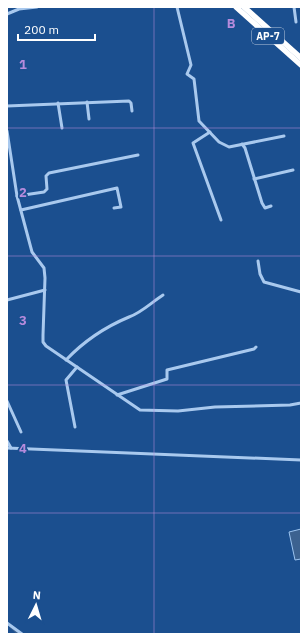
<svg xmlns="http://www.w3.org/2000/svg" width="308" height="641" font-family="'IBM Plex Sans',sans-serif">
<style>
.water{fill:#3c6290;stroke:#9cc4f0}
.lines{fill:none;stroke-linecap:round;stroke-linejoin:round}
.canal{stroke:#3c6290;stroke-width:2.5}
.street{stroke:#a9c9ee;stroke-width:3}
.highway{stroke:#fff;stroke-width:5.5}
.grid{fill:none;stroke:#b68bdc;stroke-width:1;stroke-opacity:0.55}
.labels{text-anchor:middle;stroke-width:3.5;stroke-linejoin:round;paint-order:stroke}
.shield{fill:#1b4f8f;stroke:#bbcadd;stroke-width:1}
.shield-label{font-size:10px;font-weight:bold;fill:#fff}
.grid-label{font-size:13px;text-anchor:middle;font-weight:bold;fill:#b68bdc;stroke:#1b4f8f;stroke-width:3.5;stroke-linejoin:round;paint-order:stroke}
</style>
<rect width="100%" height="100%" fill="#1b4f8f"/>
<polygon class="water" points="301,529 301,559 295,560 289,532"/>
<g class="lines">
<polyline class="canal" points="11,627 19,634"/>
<g class="street">
<polyline points="177,7 191,65 187,74 194,79 199,121 219,142 229,147 284,136"/>
<polyline points="294,7 296,22"/>
<polyline points="7,14 19,9 37,7"/>
<polyline points="87,102 89,119"/>
<polyline points="58,103 62,128"/>
<polyline points="7,106 129,101 131,103 132,111"/>
<polyline points="7,131 17,196 32,252 44,268 45,278 43,335 43,342 46,346 140,410 178,411 215,407 290,405 301,403"/>
<polyline points="210,132 193,143 221,220"/>
<polyline points="242,144 245,148 262,203 265,208 271,206"/>
<polyline points="254,179 293,170"/>
<polyline points="17,196 44,192 47,189 46,176 49,173 138,155"/>
<polyline points="21,210 117,188 121,207 114,208"/>
<polyline points="258,261 260,274 264,282 301,292"/>
<polyline points="7,300 45,290"/>
<path d="M66 360C84 341 105 327 129 317 141 313 152 302 163 295"/>
<polyline points="117,395 167,379 167,370 254,349 256,347"/>
<polyline points="7,401 21,432"/>
<polyline points="75,427 66,380 77,367"/>
<polyline points="7,441 11,448"/>
<polyline points="7,448 301,460"/>
<polyline points="7,623 22,634"/>
</g>
<g class="highway">
<polyline points="236,7 301,65"/>
<polyline points="244,7 301,58"/>
</g>
</g>
<path class="grid" d="M154 7V634M7 128H301M7 256H301M7 385H301M7 513H301"/>
<g class="labels">
<rect class="shield" x="252" y="28" width="32" height="16" rx="3"/>
<g class="shield-label">
<text x="268" y="40">AP-7</text>
</g>
</g>
<g class="grid-label">
<text x="231" y="28">B</text>
<text x="23" y="69">1</text>
<text x="23" y="197">2</text>
<text x="23" y="325">3</text>
<text x="23" y="453">4</text>
</g>
<rect width="308" height="641" fill="none" stroke="#ffffff" stroke-width="16"/>
<g transform="translate(36 605) rotate(5)" stroke="#1b4f8f" stroke-width="3" paint-order="stroke">
<path d="M0-3L7 15L0 10L-7 15Z" fill="#ffffff"/>
<text y="-6" font-size="11" font-weight="bold" text-anchor="middle" fill="#ffffff">N</text>
</g>
<path d="M18 34v6h77v-6" fill="none" stroke="#ffffff" stroke-width="2"/>
<text x="24" y="34" font-size="12" fill="#ffffff" stroke="#1b4f8f" stroke-width="3" paint-order="stroke">200 m</text>
</svg>
